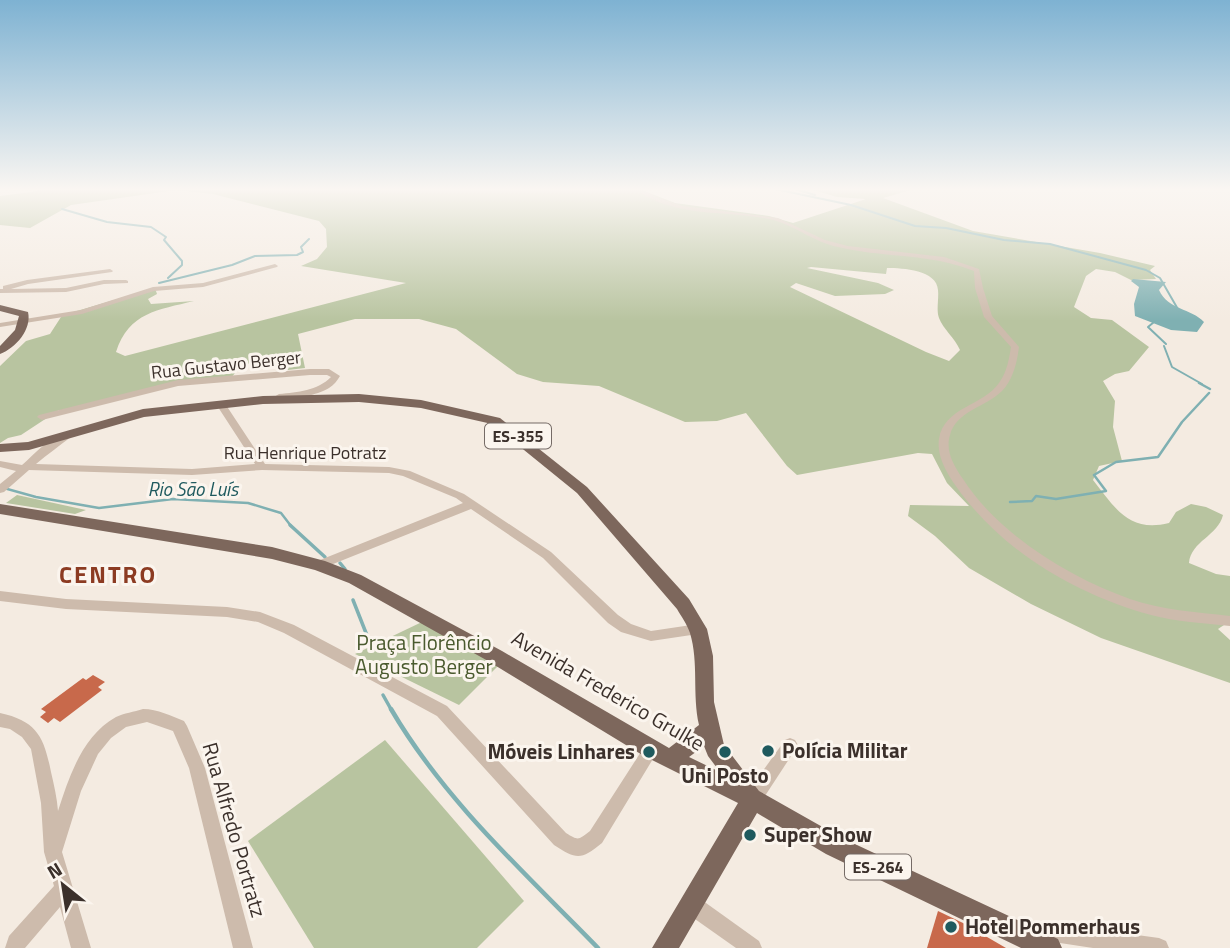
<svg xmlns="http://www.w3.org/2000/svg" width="1230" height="948" font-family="'Titillium Web',sans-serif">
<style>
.green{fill:#b8c4a0;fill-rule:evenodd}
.water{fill:#7fb0b2}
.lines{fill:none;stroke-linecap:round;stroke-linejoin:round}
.stream-far3{stroke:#7fb0b2;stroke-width:2}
.stream-far2{stroke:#7fb0b2;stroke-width:2.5}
.stream-far1{stroke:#7fb0b2;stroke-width:3.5}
.stream{stroke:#7fb0b2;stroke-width:4.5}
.building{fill:#c8694b}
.minor{fill:#cdbbac;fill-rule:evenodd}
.major{fill:#7d675c;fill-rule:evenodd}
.poi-dot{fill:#1f5a5e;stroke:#fbf5ee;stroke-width:2.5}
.labels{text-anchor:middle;stroke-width:6;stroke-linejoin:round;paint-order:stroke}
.shield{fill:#fbf5ee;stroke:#756b66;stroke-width:2}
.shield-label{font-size:16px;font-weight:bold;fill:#3b302b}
.street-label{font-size:18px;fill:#3b302b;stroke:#fbf5ee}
.water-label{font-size:19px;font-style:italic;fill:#1f5a5e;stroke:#fbf5ee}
.near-park-label{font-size:21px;fill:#4a5a2e;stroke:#fbf5ee}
.near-street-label{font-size:21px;fill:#3b302b;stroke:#fbf5ee}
.near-poi-label{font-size:21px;font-weight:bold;fill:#3b302b;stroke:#fbf5ee;text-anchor:start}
.district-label{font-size:24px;font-weight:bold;letter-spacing:2px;fill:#8c3b22;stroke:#fbf5ee}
</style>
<rect width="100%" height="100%" fill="#f4ebe1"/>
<g class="green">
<path d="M53 189H639L675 203 769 216 793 223 866 199 837 197 810 189H914L883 198 973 231 1100 253 1155 266 1150 270 1156 279 1131 280 1115 272 1096 269 1086 276 1074 307 1091 318 1112 320 1149 347 1129 371 1115 374 1103 381 1115 401 1113 427 1122 461 1099 466 1093 480C1115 508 1129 533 1169 523L1176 512 1191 504 1206 507 1223 515C1218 536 1191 541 1189 563L1216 574 1230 576V621L1218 629 1230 640V683L1101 638 1031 604 969 568 935 536 908 516 910 505 969 506 947 483 932 454 918 453 797 475 787 466 746 413 717 421 685 422 599 386 543 382 517 374 456 329 419 319H355L298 334 305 368 279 371 276 362 242 364 231 378 167 386 66 411 59 410 21 435 8 438 0 443V366L26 341 50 334 61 317 70 313 155 288 157 294 148 299 151 304 194 301C158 310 129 312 116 352L125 356 406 283 301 266 317 259 327 247 326 229 319 221 213 194 176 190 71 205 30 228 0 225V196ZM811 267 886 274 887 268C903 268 937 270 938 290 939 299 936 310 939 318 943 329 955 338 960 350L949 361 926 352 790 287 796 283 835 296 885 294 894 290 878 283 807 268Z"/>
<polygon points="17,495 86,510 75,514 6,503"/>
<polygon points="424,621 500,664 459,705 355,654"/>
<polygon points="385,740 524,901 477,948 314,948 248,841"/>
</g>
<path class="water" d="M1133 279 1166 282 1159 290C1168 310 1191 308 1204 322L1197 332 1171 330 1135 316 1134 304 1139 287 1131 281Z"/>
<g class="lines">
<g class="stream-far3">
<polyline points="775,189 851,205 915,226 946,228 1004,240 1050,244 1146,270 1160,278 1179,311"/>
<polyline points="795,189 815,195"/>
<polyline points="62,209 107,222 151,227 166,237 164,240 182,261 182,265 168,278"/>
<polyline points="159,283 232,265 255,256 297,255 303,252 301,247 309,239"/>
<polyline points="1154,322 1148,327 1166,344"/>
<polyline points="1164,346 1172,367 1202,384"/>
</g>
<g class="stream-far2">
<polyline points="1199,383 1210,389"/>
<polyline points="0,487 36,497 99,508 173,499 248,503 281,513 291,526"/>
<polyline points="1010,502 1032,501 1036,496 1056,499 1106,491 1094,475 1116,462 1158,457 1182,422 1209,393"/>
</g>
<g class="stream-far1">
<polyline points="290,525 325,557"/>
<polyline points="340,563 345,569"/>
<polyline points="353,600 368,638"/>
<polyline points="383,695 392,711"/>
</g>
<path class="stream" d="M391 709C444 800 525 873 598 948"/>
</g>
<g class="building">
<polygon points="93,675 105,682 98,687 102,690 60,722 54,718 48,723 40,717 46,712 41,709 83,678 86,680"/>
<polygon points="938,911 963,923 1006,948 927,948"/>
</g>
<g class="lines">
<g class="minor">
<path d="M635 189H641L654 196 683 206 778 218 825 240 848 246 944 257 979 269 983 288 992 316 1019 347C1017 363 1013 379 1002 391 986 407 956 411 950 435 945 451 954 466 963 479 998 534 1070 578 1130 599 1162 610 1196 612 1230 616V626C1204 623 1176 622 1151 615 1080 596 1009 555 964 497 952 481 936 460 939 439 944 407 983 406 999 383 1007 372 1009 359 1011 347L984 317 975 288 974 271C930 253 883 258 838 247 813 242 793 224 769 219 724 210 673 218 635 189Z"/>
<polygon points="275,264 278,266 277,267 203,287 154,291 82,314 0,327 0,323 81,310 153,287 203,283"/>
<polygon points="110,269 113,271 112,272 28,284 11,289 66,288 104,280 126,280 128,281 128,283 104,284 66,292 0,293 0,289 3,289 3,286 27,280"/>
<path d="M310 369H329L340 376C337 381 334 385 329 388 318 395 284 403 274 397L279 394C298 392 317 391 331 377L327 375H310L178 386 42 420 37 417 39 415 178 380Z"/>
<path d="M221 401 224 402 265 464 389 467 410 471 464 494 551 552 618 615 631 624 651 631 698 624 703 625 705 629 703 633 698 634 651 641 621 632 608 623 543 558 471 509 323 568H315L313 565 315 562 463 503 456 498 403 476 389 473 262 470 192 475 29 470 4 492 0 493V484L16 471 0 467V461L22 465C35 454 51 434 69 435L71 437C59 446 48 454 36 464L192 469 255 464 216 404Z"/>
<path d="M0 591 66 599 227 607 260 612 294 625 447 706 566 833C579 841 578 840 590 831L646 744 651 742 656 744 659 749 602 843C581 860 577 860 554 845L437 716 284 633 258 622 227 617 66 609 0 601Z"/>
<path d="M143 709C158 709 171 716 184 721L187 726 205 768 253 948H233L189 768 173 731 147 722 126 727 111 738 98 754 81 791 62 852 91 948H71L60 907 25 948H5L9 936 54 886 44 852 41 803 31 749 22 737 10 729 0 727V713C37 721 44 737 51 772 54 785 57 798 58 811 69 777 82 736 116 717 124 713 134 712 143 709Z"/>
<polygon points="790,738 795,740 798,745 795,750 759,805 753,807 747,805 745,799 747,793 785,740"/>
<polygon points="692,896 699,898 759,941 762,948 736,948 685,912 683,905 685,898"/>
<polygon points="1027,920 1159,938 1166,941 1169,948 1093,948 1027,938 1020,936 1018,929 1020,922"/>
</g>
<g class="major">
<path d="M0 305 28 312C32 329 16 348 0 354V346L15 330 19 316 0 311Z"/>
<path d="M359 394 421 400 500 418 587 487 689 599 707 629 713 656 714 702 724 745 759 791 842 838 1058 939 1062 948H1021L826 854 757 813 679 948H652L738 803 644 756 488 661 349 583 315 570 272 559 0 514V504L272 547 325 561 361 575 502 651 669 748 699 725C692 694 699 663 690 633 687 624 681 616 677 609L577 493 492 424 421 408 359 402 263 404 144 417 29 450 0 452V444L28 442 143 409 263 396ZM704 746 708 756 720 772 689 757Z"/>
</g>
</g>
<linearGradient id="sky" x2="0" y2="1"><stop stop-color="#7eb2d2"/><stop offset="0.59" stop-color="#faf6f2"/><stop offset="1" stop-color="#faf6f2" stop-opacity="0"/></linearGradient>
<rect width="1230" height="321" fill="url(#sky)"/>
<g class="poi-dot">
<circle cx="768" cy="751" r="7"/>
<circle cx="649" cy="752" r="7"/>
<circle cx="725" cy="752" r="7"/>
<circle cx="750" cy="835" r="7"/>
<circle cx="951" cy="927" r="7"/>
</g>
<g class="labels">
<g class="shield">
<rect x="485" y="423.5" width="66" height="25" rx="5"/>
<rect x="845" y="854.5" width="66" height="25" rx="5"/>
</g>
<g class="shield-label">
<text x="518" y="442">ES-355</text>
<text x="878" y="873">ES-264</text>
</g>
<g class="street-label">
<text transform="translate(226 365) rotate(-6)" y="6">Rua Gustavo Berger</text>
<text x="305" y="459">Rua Henrique Potratz</text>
</g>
<g class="water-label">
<text x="193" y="496">Rio São Luís</text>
</g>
<g class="near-park-label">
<text x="424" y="650">Praça Florêncio<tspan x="424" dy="24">Augusto Berger</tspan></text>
</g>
<g class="near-street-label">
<text transform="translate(608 691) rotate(30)" y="7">Avenida Frederico Grulke</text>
<text transform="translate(234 830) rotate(74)" y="7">Rua Alfredo Portratz</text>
</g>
<g class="near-poi-label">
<text x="782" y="758">Polícia Militar</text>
<text x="635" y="759" text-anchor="end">Móveis Linhares</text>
<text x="725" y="783" text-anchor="middle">Uni Posto</text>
<text x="764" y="842">Super Show</text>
<text x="965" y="934">Hotel Pommerhaus</text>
</g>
<g class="district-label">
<text x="108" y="583">CENTRO</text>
</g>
</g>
<g transform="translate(63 885) rotate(330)" stroke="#fbf5ee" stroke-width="5" paint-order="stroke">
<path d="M0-5L12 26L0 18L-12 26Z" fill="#3b302b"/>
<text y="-10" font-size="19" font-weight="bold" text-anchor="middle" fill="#3b302b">N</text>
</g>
</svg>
